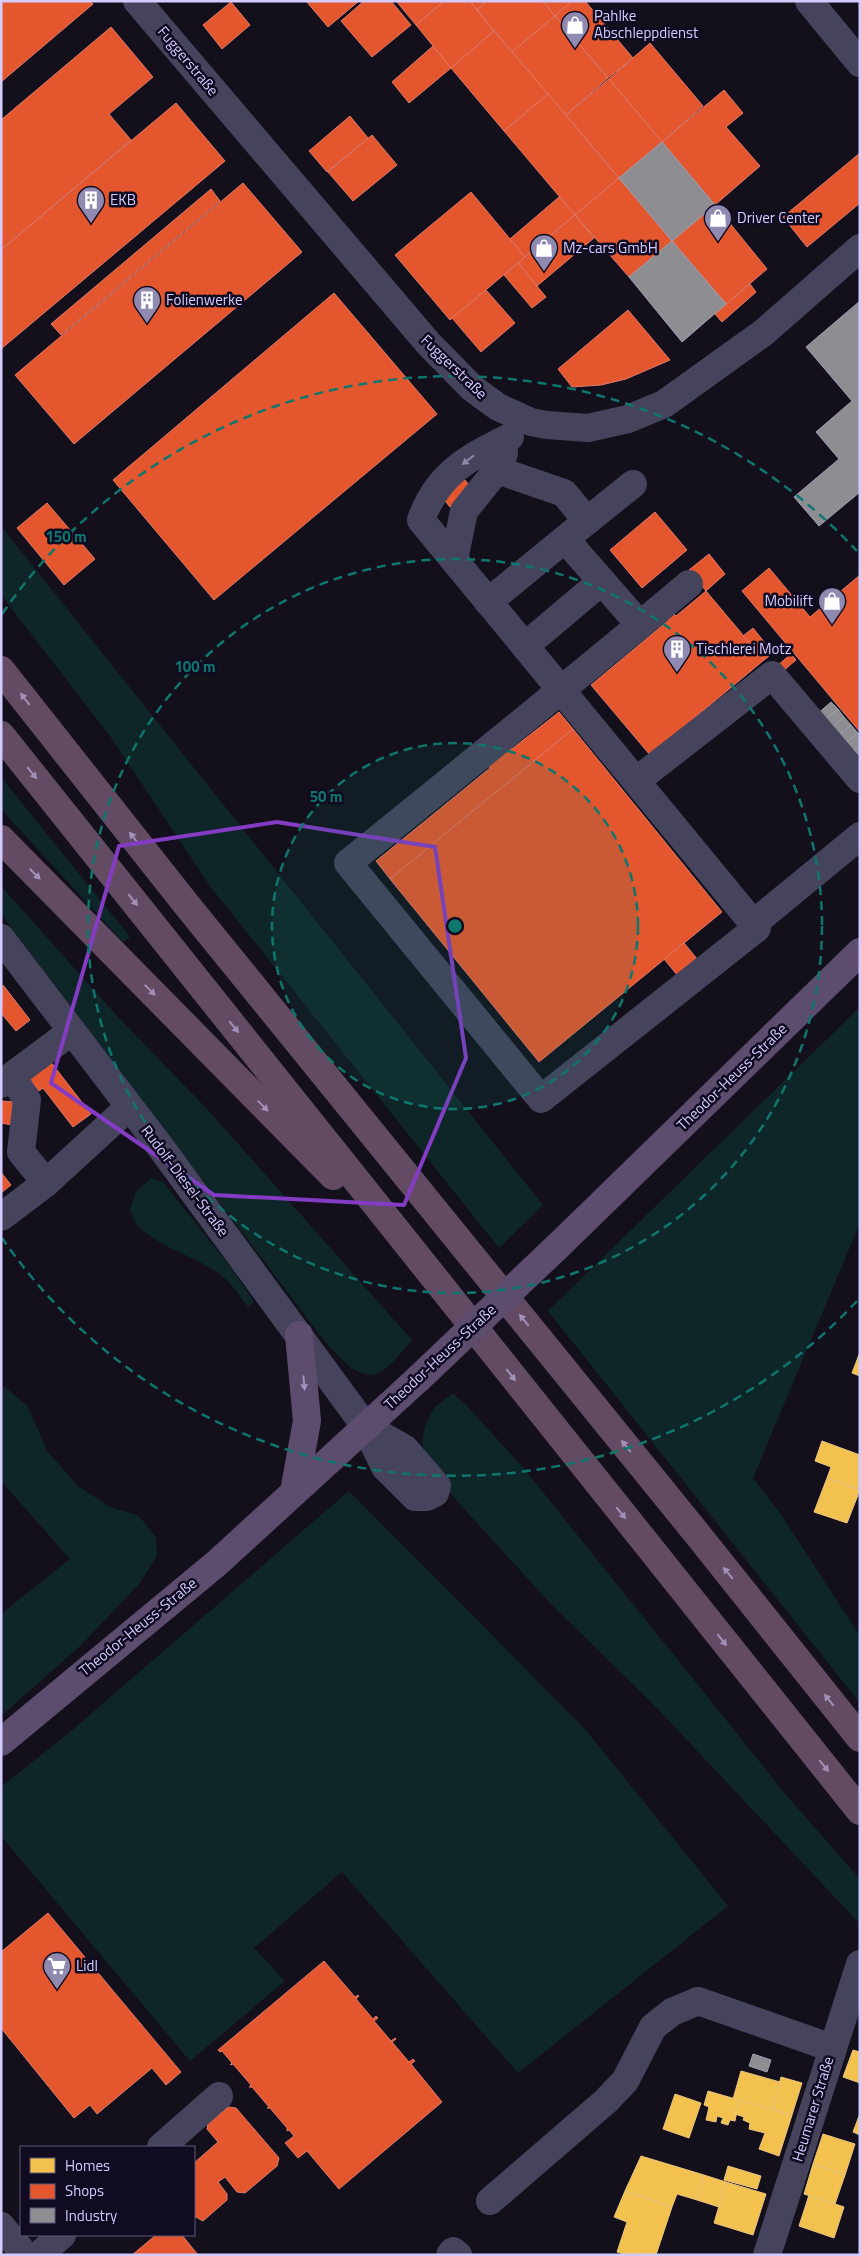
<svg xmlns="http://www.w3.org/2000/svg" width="861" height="2256" font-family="'Titillium Web',sans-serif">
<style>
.green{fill:#0f2629}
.homes{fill:#f2c14e;stroke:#e9c483}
.shops{fill:#e4572e;stroke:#df7a6d}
.industry{fill:#8d8d92;stroke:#a2a0b3}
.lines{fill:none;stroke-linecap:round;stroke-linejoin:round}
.minor{stroke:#46445d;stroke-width:28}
.major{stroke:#5c4d6f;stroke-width:28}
.highway{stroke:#624b63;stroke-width:28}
.major-bridge{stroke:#5c4d6f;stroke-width:28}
.oneway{fill:#8d88ae}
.oneway2{fill:#a191b9}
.oneway3{fill:#9e92be}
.marked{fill:none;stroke:#843cc5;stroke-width:4;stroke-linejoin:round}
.ring{fill:none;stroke:#0f766e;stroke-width:2.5;stroke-dasharray:9 6}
.labels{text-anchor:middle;stroke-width:5;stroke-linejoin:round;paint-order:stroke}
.poi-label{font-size:15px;fill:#d4cbff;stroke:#100b21;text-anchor:start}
.street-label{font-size:15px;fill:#d4cbff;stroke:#100b21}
.centre{fill:#0f766e;stroke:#100b21;stroke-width:2.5}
.ring-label{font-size:15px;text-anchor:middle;font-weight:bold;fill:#0f766e;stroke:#100b21;stroke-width:5;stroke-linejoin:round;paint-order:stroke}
</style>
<rect width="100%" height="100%" fill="#13101c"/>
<g class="green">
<polygon points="1,526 543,1205 499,1248 210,886 110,736 1,595"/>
<polygon points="1,777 130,937 123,942 1,809"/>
<path d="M1 886 118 1017 208 1110 412 1340C403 1350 393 1364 382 1371 361 1385 339 1356 326 1343L1 914Z"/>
<polygon points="860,1007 860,1223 753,1478 780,1513 860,1636 860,1703 548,1311"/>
<path d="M151 1178 163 1182 232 1269 254 1302 248 1307C240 1296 232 1284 221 1275 196 1256 160 1248 138 1226 134 1222 132 1215 130 1209L136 1192Z"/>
<polygon points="5,1387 28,1407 47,1451 78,1486 110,1507 139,1516 156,1538 157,1556 139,1584 80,1646 1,1716 1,1614 70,1559 1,1481 1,1388"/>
<polygon points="453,1393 469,1408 526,1471 787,1796 860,1879 860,1924 656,1707 549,1602 457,1501 430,1466 422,1444 425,1426 434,1408"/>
<polygon points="349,1491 585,1729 728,1906 518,2073 342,1872 254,1948 285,1981 190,2061 1,1836 1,1787 70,1732"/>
</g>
<g class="homes">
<polygon points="860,1352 860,1376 852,1373"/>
<polygon points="822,1441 860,1455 860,1490 827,1478 831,1467 815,1461"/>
<polygon points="827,1478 860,1490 847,1523 814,1512"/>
<polygon points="853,2050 860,2052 860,2083 843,2077"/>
<polygon points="741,2071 780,2082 772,2110 733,2099"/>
<polygon points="781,2077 802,2083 792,2115 772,2110"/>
<polygon points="708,2091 739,2100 735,2121 730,2120 728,2125 721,2123 723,2118 717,2116 716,2122 706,2120 709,2107 704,2105"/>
<polygon points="675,2094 701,2103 689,2138 663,2129"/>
<polygon points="739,2100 792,2115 779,2156 759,2149 765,2133 749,2129 750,2123 743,2120 744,2117 735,2114"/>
<polygon points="859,2116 860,2116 860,2135 853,2132"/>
<polygon points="823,2134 855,2144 845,2175 813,2164"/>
<polygon points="641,2156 704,2175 697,2200 677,2194 672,2207 625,2191"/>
<polygon points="813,2164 845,2175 835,2204 804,2194"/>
<polygon points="728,2166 761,2176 757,2189 724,2180"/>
<polygon points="704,2175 726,2182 719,2207 697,2200"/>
<polygon points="726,2182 766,2194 753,2235 714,2223"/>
<polygon points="625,2191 672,2207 656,2255 627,2255 617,2252 627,2222 614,2217"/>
<polygon points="809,2195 844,2207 834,2238 799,2226"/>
</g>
<g class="shops">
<polygon points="1,1 90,1 93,4 1,82"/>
<polygon points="306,1 359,1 328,27"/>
<polygon points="364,1 391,1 411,25 372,57 341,21"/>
<polygon points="396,1 444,1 416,25"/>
<polygon points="444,1 470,1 494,31 451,68 416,25"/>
<polygon points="470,1 487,1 477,10"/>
<polygon points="487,1 543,1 555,16 512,52 477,10"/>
<polygon points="543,1 572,1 555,16"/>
<polygon points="572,1 585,1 633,58 608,78 555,16"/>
<polygon points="231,2 250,25 222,49 203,25"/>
<polygon points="555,16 608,78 566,115 512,52"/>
<polygon points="111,27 153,77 109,114 131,140 1,250 1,120"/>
<polygon points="494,31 548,94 504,131 451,68"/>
<polygon points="650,43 703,106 662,142 609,79"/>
<polygon points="433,46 451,68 409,103 392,82"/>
<polygon points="609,79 662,142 619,178 566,115"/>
<polygon points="724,90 743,113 726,127 760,166 715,205 662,142"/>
<polygon points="548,94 619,178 575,215 504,131"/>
<polygon points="176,103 225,161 1,349 1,250"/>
<polygon points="350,116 368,138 327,172 309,151"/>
<polygon points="372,135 397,165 353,201 328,172"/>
<polygon points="860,153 860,203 807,247 783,217"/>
<polygon points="619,178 672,241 629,277 575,215"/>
<polygon points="243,183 302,252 74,444 15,375"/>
<polygon points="211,189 220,201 61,335 51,324"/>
<polygon points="471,192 525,257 450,320 395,255"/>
<polygon points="559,197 575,215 525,257 510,239"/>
<polygon points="715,205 767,269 726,304 672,241"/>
<polygon points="575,215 594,238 537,286 518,263"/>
<polygon points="518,263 546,297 532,308 504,275"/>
<polygon points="750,284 756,292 722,322 715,314"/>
<polygon points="486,290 515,323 481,352 452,318"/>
<polygon points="334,293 437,414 214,600 113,480"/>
<polygon points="628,310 670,360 626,379 601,385 572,387 558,369"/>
<polygon points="463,478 472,488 450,507 441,496"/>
<polygon points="47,503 95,559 64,585 17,528"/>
<polygon points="655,512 687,550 642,588 610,550"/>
<polygon points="709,554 725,574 706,591 689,570"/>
<polygon points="769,568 810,617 860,575 860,732 742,591"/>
<polygon points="706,591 764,660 650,755 591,685 669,620 665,614 670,610 676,616"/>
<polygon points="753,628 773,653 764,660 743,636"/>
<polygon points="791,654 796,660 782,672 777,666"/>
<polygon points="559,712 573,729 390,879 376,861 490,768 485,762 507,743 512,749"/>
<polygon points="573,729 722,912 539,1062 390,879"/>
<polygon points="684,943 698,960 678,976 664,959"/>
<polygon points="3,985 30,1020 16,1031 1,1013"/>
<polygon points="50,1061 91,1114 73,1127 43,1088 39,1091 29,1078"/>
<polygon points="1,1101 15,1102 12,1125 1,1123"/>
<polygon points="1,1172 11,1185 1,1193"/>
<polygon points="48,1913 181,2072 166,2085 152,2068 97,2114 90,2105 74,2118 1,2028 1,1952"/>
<polygon points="324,1961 355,1997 358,1995 359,1996 356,1999 373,2019 376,2016 378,2018 374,2021 391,2041 395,2038 396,2039 392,2042 409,2062 413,2059 415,2061 411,2064 442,2102 339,2189 307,2151 298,2158 285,2143 294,2136 289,2130 287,2131 287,2128 270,2108 267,2108 269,2107 252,2087 249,2087 251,2085 233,2064 230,2065 232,2063 222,2051 220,2052 218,2050"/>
<polygon points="228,2107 236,2108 279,2158 277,2166 245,2193 237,2192 225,2177 218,2182 227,2194 227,2200 203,2221 194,2216 194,2163 218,2142 207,2129 208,2124"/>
<polygon points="156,2235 182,2235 198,2255 132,2255"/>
</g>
<g class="industry">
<polygon points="662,142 715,205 672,241 619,178"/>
<polygon points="672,241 726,304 682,342 629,277"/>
<polygon points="860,301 860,492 819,526 794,497 839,459 816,432 852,401 806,347"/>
<polygon points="831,702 838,709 822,722 816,715"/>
<polygon points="838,709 844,717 829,730 822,722"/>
<polygon points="844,717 851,725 836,738 829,730"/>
<polygon points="851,725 858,733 842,746 836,738"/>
<polygon points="858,733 860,735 860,745 849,754 842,746"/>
<polygon points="860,745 860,758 849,754"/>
<polygon points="753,2054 771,2060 767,2072 749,2066"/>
</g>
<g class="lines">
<g class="minor">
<polyline points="137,1 428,343 472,388 498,407 531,422 547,425 588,428 628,419 664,404 763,333 860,248"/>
<polyline points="809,1 860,63"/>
<path d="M510 437C469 457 437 474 421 520L757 928 541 1099 348 863C462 771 576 679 689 584"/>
<polyline points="497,470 564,493 587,521 633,484"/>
<polyline points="587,521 565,539 640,625"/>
<polyline points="454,560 464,511 497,470 504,453"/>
<polyline points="488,602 565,539"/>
<polyline points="525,646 602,581"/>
<polyline points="636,781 772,675 860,779"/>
<polyline points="753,924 860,836"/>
<polyline points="1,938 162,1149 365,1426"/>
<polyline points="12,1076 27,1100 21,1152 46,1183"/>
<polyline points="1,1084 72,1031"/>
<polyline points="1,1217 46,1183 129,1107"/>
<polygon points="365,1426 405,1449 437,1486 435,1493 427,1497 415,1497 385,1467"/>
<polyline points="161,2147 219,2096"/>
<polyline points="490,2201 606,2101 625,2081 653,2027 672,2012 698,2001 832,2048"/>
<polyline points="1,2226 25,2255"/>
<polyline points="39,2255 62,2235"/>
<polyline points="450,2255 453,2251 458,2255"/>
<polyline points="767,2255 860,1964"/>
</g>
<g class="major">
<polyline points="558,1246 860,952"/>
<polyline points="294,1492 307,1421 299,1335"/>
<polyline points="1,1742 217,1563 418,1379"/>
</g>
<g class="highway">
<polyline points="1,670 186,904 698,1535 860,1738"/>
<polyline points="1,735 860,1811"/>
<polyline points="1,839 333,1176"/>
</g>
<polyline class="major-bridge" points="418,1379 558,1246"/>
</g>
<defs><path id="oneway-solid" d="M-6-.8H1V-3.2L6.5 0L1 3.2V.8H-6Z" transform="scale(1.25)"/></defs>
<use class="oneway" href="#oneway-solid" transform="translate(468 460) rotate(142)"/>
<g class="oneway2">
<use href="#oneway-solid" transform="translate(25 699) rotate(-128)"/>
<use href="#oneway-solid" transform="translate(32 773) rotate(51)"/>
<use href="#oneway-solid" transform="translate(134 838) rotate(-128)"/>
<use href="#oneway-solid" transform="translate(35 874) rotate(45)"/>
<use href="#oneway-solid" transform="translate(133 900) rotate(51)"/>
<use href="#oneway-solid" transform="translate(150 990) rotate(45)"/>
<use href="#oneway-solid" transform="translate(234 1027) rotate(51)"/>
<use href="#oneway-solid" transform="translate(263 1106) rotate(46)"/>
<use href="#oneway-solid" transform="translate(524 1320) rotate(-129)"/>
<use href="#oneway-solid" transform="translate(511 1375) rotate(52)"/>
<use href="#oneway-solid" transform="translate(626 1446) rotate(-129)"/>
<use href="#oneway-solid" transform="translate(621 1513) rotate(51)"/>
<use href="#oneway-solid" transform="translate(728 1573) rotate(-129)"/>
<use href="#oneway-solid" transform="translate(722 1640) rotate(51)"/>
<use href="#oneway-solid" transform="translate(829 1700) rotate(-129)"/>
<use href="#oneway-solid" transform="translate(824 1766) rotate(51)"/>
</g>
<use class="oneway3" href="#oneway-solid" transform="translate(304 1383) rotate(85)"/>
<path class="marked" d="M277 822 435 847 466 1058 404 1205 214 1195 51 1083 119 846Z"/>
<circle cx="455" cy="926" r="183" fill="#0f766e" fill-opacity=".12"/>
<g class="ring">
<circle cx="455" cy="926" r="183"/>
<circle cx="455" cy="926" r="367"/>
<path d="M857 1301A550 550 0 0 1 2 1238M2 614A550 550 0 0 1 857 551"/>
</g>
<defs>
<g id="shop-pin" transform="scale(1.4375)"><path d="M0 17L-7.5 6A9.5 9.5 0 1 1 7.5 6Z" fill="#908ab0" stroke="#100b21"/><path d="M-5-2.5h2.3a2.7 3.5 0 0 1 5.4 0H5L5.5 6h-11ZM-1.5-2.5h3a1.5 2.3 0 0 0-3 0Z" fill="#fff"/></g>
<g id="building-pin" transform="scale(1.4375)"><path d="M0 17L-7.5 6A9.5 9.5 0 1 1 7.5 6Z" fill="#908ab0" stroke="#100b21"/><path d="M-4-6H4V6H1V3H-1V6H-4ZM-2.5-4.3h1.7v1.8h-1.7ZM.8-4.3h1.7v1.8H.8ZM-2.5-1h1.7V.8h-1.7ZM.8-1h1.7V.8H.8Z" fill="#fff"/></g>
<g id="supermarket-pin" transform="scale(1.4375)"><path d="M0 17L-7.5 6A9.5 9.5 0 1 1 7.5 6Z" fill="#908ab0" stroke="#100b21"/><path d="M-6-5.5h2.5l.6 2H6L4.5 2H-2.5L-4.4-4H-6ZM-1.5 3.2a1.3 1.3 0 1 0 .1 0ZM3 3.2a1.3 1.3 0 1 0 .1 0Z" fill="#fff"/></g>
</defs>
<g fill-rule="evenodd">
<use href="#shop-pin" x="575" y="25"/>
<use href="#building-pin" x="91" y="200"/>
<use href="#shop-pin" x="718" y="218"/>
<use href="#shop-pin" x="544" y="248"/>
<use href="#building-pin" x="147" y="300"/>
<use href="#shop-pin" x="832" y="601"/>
<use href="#building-pin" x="677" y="649"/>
<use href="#supermarket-pin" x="57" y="1966"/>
</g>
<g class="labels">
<g class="poi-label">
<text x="594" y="21">Pahlke<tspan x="594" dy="17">Abschleppdienst</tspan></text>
<text x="110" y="205">EKB</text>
<text x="737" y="223">Driver Center</text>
<text x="563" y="253">Mz-cars GmbH</text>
<text x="166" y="305">Folienwerke</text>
<text x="813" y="606" text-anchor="end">Mobilift</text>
<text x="696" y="654">Tischlerei Motz</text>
<text x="76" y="1971">Lidl</text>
</g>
<g class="street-label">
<text transform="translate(188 61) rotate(50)" y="5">Fuggerstraße</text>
<text transform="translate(454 367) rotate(44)" y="5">Fuggerstraße</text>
<text transform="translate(732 1077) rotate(-44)" y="5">Theodor-Heuss-Straße</text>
<text transform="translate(185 1181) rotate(53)" y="5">Rudolf-Diesel-Straße</text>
<text transform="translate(440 1357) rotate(-43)" y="5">Theodor-Heuss-Straße</text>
<text transform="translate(138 1627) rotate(-39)" y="5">Theodor-Heuss-Straße</text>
<text transform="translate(813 2109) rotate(-73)" y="5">Heumarer Straße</text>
</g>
</g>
<circle cx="455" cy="926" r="8" class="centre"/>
<g class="ring-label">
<text x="66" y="542">150 m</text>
<text x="195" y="672">100 m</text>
<text x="326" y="802">50 m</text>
</g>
<rect width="861" height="2256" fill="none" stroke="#d4cbff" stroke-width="5"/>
<rect x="20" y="2146" width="175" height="90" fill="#100b21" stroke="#5e587a"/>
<rect x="30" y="2158" width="25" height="15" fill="#f2c14e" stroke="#5e587a"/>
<text x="65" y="2171" font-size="15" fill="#d4cbff">Homes</text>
<rect x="30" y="2184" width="25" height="15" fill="#e4572e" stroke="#5e587a"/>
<text x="65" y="2196" font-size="15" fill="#d4cbff">Shops</text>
<rect x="30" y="2208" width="25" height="15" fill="#8d8d92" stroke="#5e587a"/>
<text x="65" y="2221" font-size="15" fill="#d4cbff">Industry</text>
</svg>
